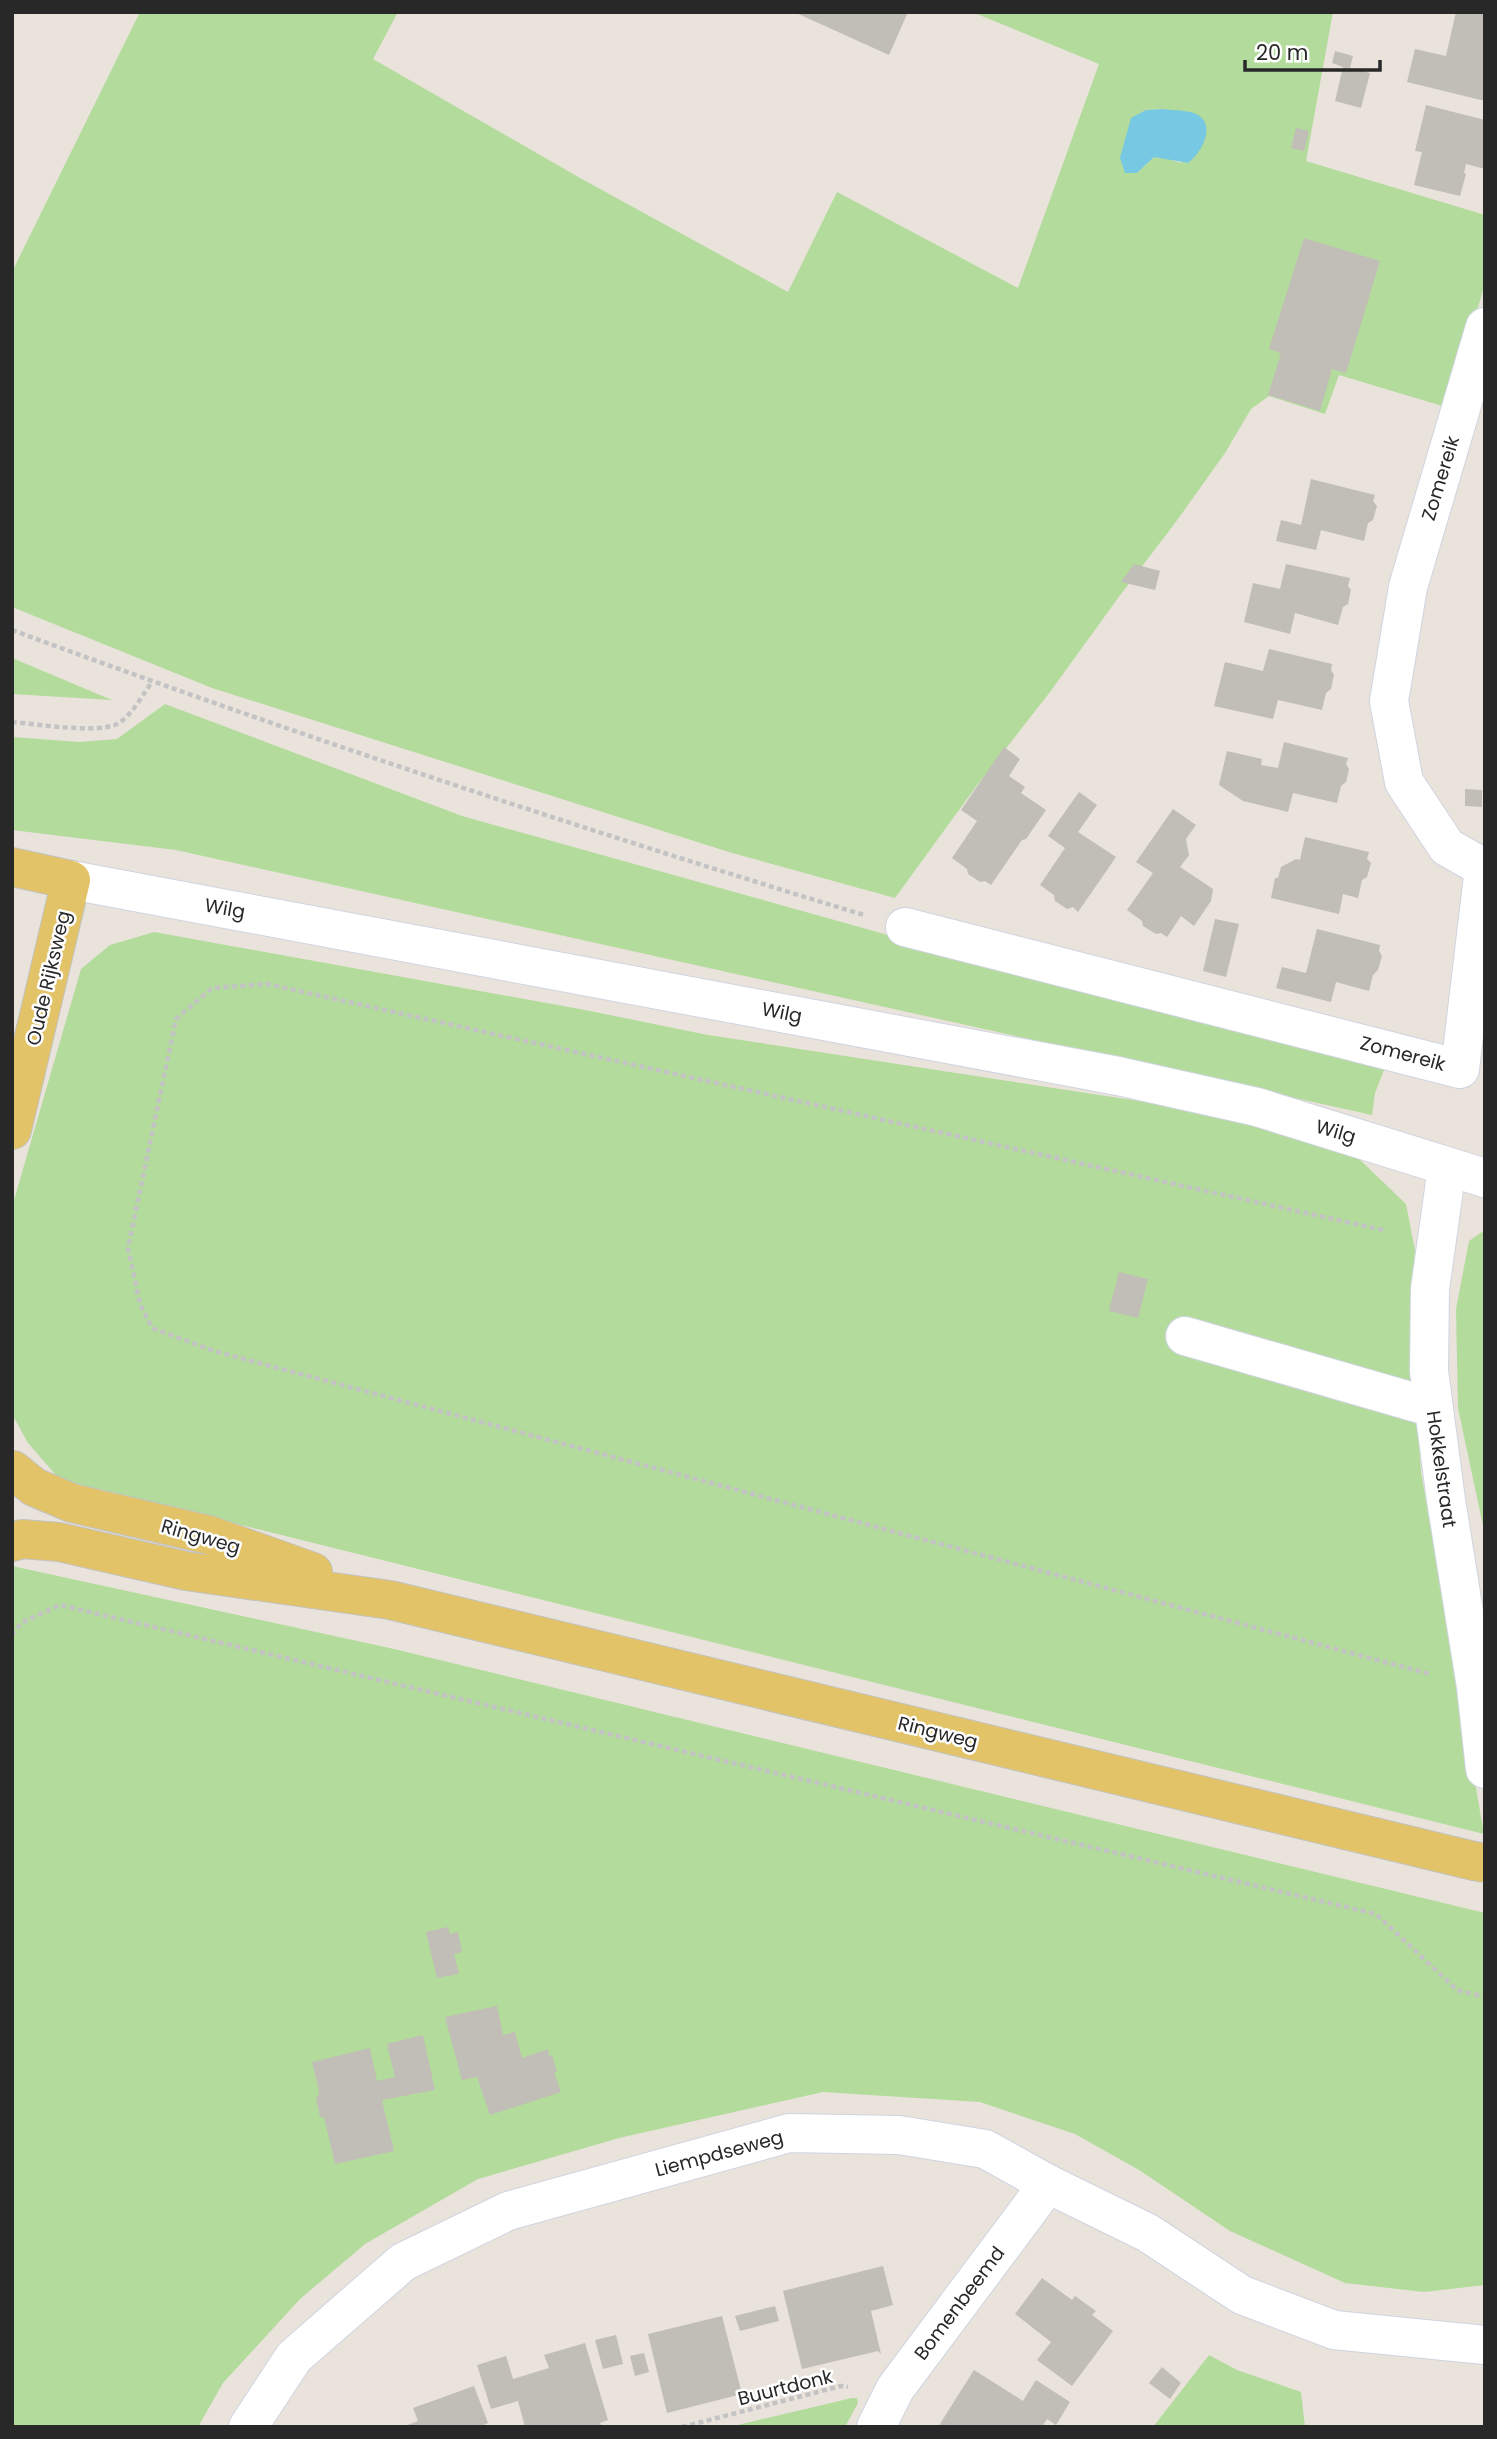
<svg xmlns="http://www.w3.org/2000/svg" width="1497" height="2439" font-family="Poppins,sans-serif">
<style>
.green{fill:#b3db9c;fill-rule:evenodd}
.water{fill:#77c8e2}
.building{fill:#c1bdb7}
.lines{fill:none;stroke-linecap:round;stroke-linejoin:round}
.minor-casing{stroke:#d0d4e0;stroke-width:40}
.major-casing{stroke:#c3c3c3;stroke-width:40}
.path{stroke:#c3c3c3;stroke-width:4.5;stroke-dasharray:5 3.5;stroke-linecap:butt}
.minor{stroke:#fff;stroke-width:38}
.major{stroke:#e2c367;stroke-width:38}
.major-bridge-casing{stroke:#c3c3c3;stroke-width:40;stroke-linecap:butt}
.major-bridge{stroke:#e2c367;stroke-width:38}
.labels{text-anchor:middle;stroke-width:5;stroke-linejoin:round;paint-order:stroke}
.street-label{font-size:19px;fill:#282828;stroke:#fff}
</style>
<rect width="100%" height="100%" fill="#e9e3db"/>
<g class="green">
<path d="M140 12H398L373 59 580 178 788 292 837 192 1018 288 1099 64 972 12H1333L1306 161 1485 215V283L1449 408 1339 375 1325 414 1269 396 1251 409 1225 453 1178 519 1118 598 1050 692 975 788 895 898 729 852 212 688 12 607V272ZM1163 109 1194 114 1205 125V139L1181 163 1162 157H1154L1137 173 1146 110Z"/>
<polygon points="12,658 112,700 12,694"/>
<polygon points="165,704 462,816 888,935 1386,1065 1375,1093 1372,1115 176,850 12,830 12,737 79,742 117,739"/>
<polygon points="154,932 585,1010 708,1035 1211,1112 1354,1154 1406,1204 1415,1250 1412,1321 1421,1472 1484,1834 60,1480 28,1443 12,1414 12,1207 81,969 110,945"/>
<polygon points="1485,1230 1485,1535 1458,1408 1456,1309 1469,1241"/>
<polygon points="12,1566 394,1649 1485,1913 1485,2285 1424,2292 1345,2283 1230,2231 1139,2170 1075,2134 980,2102 823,2092 619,2138 478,2179 365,2244 300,2299 223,2383 198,2427 12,2427"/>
<polygon points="1209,2355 1237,2370 1301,2392 1305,2427 1153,2427"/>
<polygon points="852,2398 857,2398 858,2403 845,2427 729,2427"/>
</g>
<path class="water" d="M1163 109C1174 111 1193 109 1202 118 1214 132 1199 155 1188 163L1154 157 1137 173H1125L1120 158 1131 118 1146 110Z"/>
<g class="building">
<polygon points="794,12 908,12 889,55"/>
<polygon points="1456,12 1485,12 1485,101 1407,82 1415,49 1446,56"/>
<polygon points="1335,51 1353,56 1350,68 1370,73 1361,108 1335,101 1343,67 1332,63"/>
<polygon points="1426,105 1485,120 1485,169 1466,164 1464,173 1466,174 1460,196 1414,185 1422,152 1415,151"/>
<polygon points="1296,128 1309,131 1304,151 1291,148"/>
<polygon points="1304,238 1380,261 1346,373 1332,369 1320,411 1268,395 1281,353 1269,349"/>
<polygon points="1311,479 1375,495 1373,501 1377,506 1373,520 1368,523 1364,541 1321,530 1316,550 1276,541 1281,520 1301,525"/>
<polygon points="1134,564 1160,571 1155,590 1121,582"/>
<polygon points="1286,564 1350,578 1348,586 1351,590 1348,604 1343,607 1338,625 1295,613 1290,634 1244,622 1253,583 1280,589"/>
<polygon points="1269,649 1332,664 1331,670 1334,675 1331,689 1326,693 1322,710 1278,700 1273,719 1214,706 1225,662 1263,671"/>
<polygon points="1284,742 1348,758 1346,764 1349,769 1346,782 1341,786 1337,803 1293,793 1288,812 1243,801 1219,785 1227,751 1262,759 1261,765 1278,768"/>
<polygon points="1004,747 1020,759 1009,776 1025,787 1021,793 1046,810 1026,839 1022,840 991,885 985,881 980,882 968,874 967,869 952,858 977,821 961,810"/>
<polygon points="1465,789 1482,790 1482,807 1465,806"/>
<polygon points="1079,792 1097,805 1078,832 1116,857 1078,912 1073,907 1067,909 1055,901 1054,895 1040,885 1065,848 1048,836"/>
<polygon points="1173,809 1196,825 1186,839 1189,855 1180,867 1213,889 1211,901 1194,926 1181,916 1167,937 1161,933 1156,934 1143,926 1142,921 1127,910 1153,873 1136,862"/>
<polygon points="1305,837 1369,852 1367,859 1371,863 1367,877 1362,880 1358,898 1343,894 1339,914 1271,898 1275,878 1278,878 1281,867 1296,859 1300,860"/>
<polygon points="1215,919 1239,924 1226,977 1203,971"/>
<polygon points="1317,929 1380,945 1379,951 1382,956 1378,970 1373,975 1369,991 1336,982 1331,1002 1276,988 1282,967 1306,973"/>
<polygon points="1119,1272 1148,1279 1138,1318 1109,1311"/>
<polygon points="448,1927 450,1934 458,1932 462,1952 454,1954 459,1974 437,1978 426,1932"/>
<polygon points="497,2006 503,2035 515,2032 522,2058 548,2049 549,2056 552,2055 557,2071 554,2072 561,2092 490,2115 477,2077 462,2080 445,2017"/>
<polygon points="423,2035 435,2090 382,2100 394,2151 335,2164 324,2117 320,2117 316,2097 319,2096 318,2087 312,2062 370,2048 377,2081 395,2077 387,2044"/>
<polygon points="883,2266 893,2305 871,2311 881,2354 878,2351 802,2369 783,2291"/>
<polygon points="1042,2278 1072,2300 1075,2296 1096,2311 1092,2315 1113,2331 1072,2386 1037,2360 1051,2342 1015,2314"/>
<polygon points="775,2306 779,2321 740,2331 735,2316"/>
<polygon points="722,2316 742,2394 667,2413 648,2334"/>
<polygon points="616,2335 623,2364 603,2369 595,2340"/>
<polygon points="585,2343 608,2420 600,2423 602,2427 525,2427 518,2401 491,2409 477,2365 506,2356 513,2379 549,2368 544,2355"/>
<polygon points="644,2353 649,2372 635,2376 630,2356"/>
<polygon points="1162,2367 1181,2383 1170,2399 1149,2383"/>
<polygon points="974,2370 1023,2401 1036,2380 1070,2402 1056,2425 1047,2419 1042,2427 938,2427"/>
<polygon points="474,2386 488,2423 479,2427 402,2427 418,2421 413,2408"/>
</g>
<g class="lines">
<g class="minor-casing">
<g id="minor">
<polyline points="1484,868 1447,847 1404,782 1389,701 1408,587 1485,327"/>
<polyline points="71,880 1118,1076 1257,1107 1485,1178"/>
<polyline points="905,927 1460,1069 1484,868"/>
<polyline points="1447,1168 1430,1289 1429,1371 1446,1500 1476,1687 1485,1769"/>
<polyline points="1185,1336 1434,1408"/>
<polyline points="248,2427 294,2357 403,2262 508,2211 789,2133 899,2135 985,2149 1048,2184 1148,2233 1242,2295 1334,2330 1485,2345"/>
<polyline points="876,2427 895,2389 1048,2184"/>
</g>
</g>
<g class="major-casing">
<g id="major">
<polyline points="12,867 71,880 12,1130"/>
<polyline points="13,1470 34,1487 72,1503 209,1535 313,1572"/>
<polyline points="12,1542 22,1539 59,1542 186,1571 390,1600 1474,1861"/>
</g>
</g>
<g class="path">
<path d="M12 630C293 734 578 828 864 915"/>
<path d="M12 722C37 724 96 734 117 724 131 717 143 694 152 682"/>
<polyline points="1383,1230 267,984 212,988 176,1019 128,1248 140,1304 152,1328 214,1351 1430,1674"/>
<polyline points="12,1635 21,1623 60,1605 1376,1914 1457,1990 1485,1997"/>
<polyline points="682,2427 841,2386 848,2387"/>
</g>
<use href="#minor" class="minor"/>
<use href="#major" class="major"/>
<g class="major-bridge-casing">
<polyline id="major-bridge" points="1474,1861 1485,1863"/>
</g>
<use href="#major-bridge" class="major-bridge"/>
</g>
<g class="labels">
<g class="street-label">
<text transform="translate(1440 478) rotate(-73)" y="7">Zomereik</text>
<text transform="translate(225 908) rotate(10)" y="7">Wilg</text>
<text transform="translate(48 978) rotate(-77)" y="7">Oude Rijksweg</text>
<text transform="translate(782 1012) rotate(11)" y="7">Wilg</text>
<text transform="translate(1403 1053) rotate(15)" y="7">Zomereik</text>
<text transform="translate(1336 1131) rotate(16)" y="7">Wilg</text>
<text transform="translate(1442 1469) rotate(82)" y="7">Hokkelstraat</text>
<text transform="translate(201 1536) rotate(16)" y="7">Ringweg</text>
<text transform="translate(938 1732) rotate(14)" y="7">Ringweg</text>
<text transform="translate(719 2153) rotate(-15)" y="7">Liempdseweg</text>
<text transform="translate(959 2303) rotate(-53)" y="7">Bomenbeemd</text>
<text transform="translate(785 2387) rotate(-14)" y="7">Buurtdonk</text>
</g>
</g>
<rect width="1497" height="2439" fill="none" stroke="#282828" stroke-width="28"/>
<path d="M1245 60v10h135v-10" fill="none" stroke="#282828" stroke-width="3.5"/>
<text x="1256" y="60" font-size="21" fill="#282828" stroke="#ffffff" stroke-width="5" paint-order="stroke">20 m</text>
</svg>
